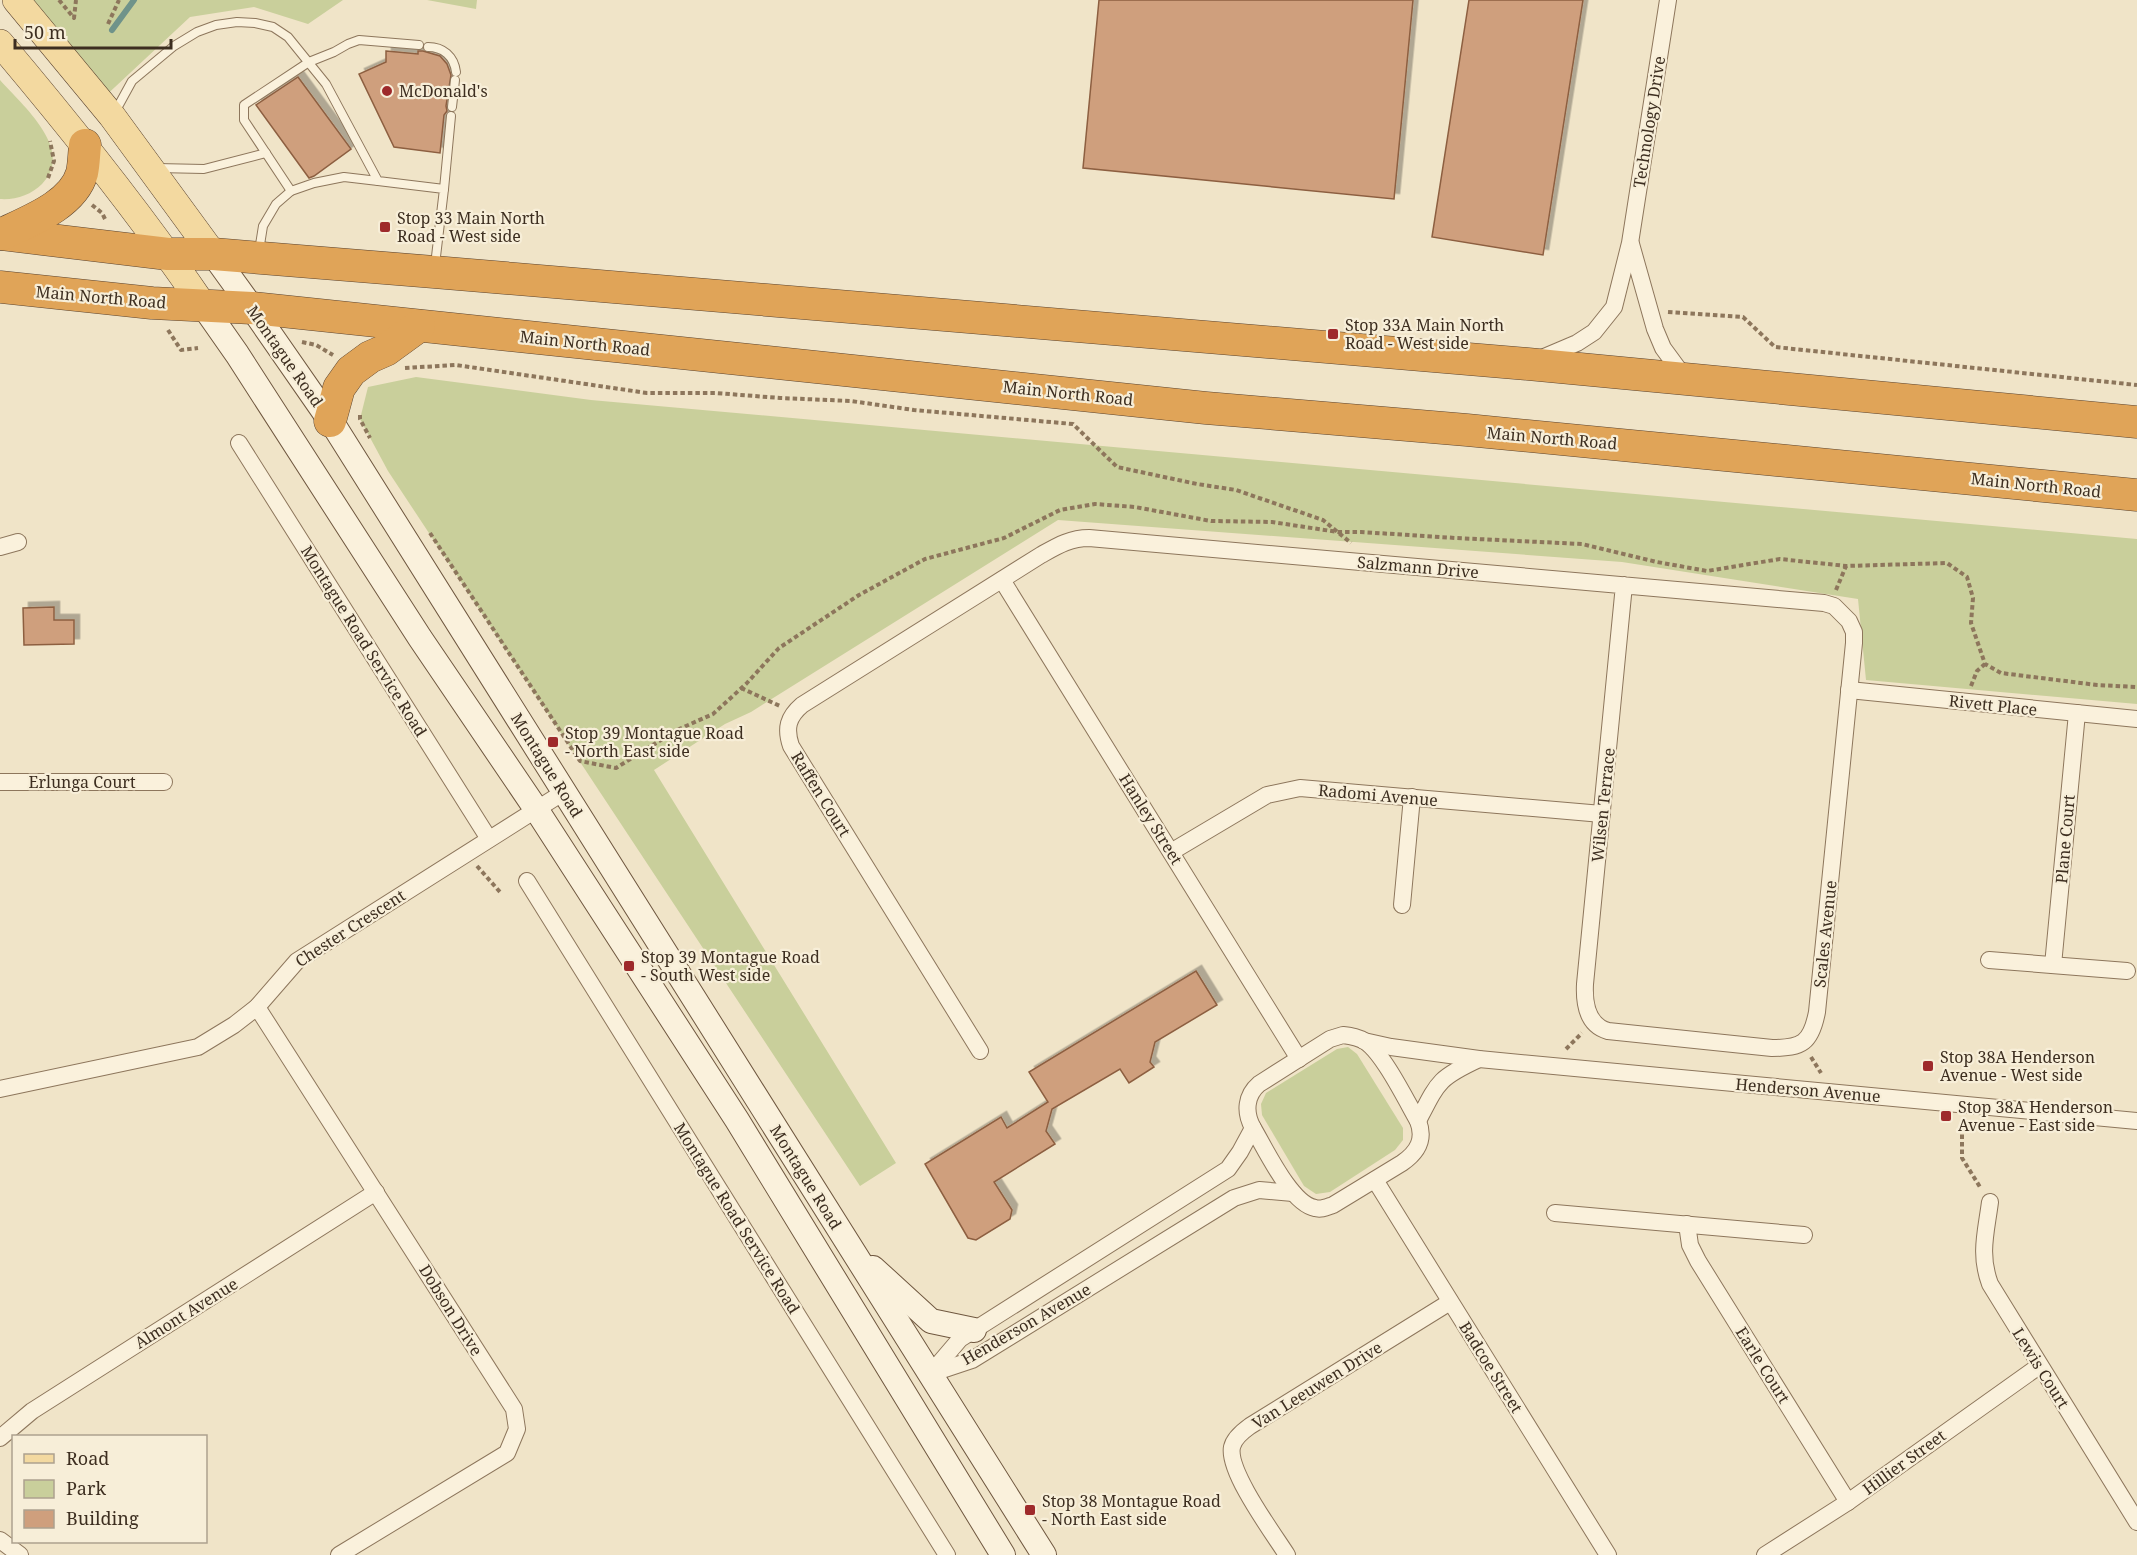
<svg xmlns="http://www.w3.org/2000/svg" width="2137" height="1555" font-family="'Noto Serif',serif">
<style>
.green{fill:#c9cf9b}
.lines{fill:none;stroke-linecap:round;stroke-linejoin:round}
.stream{stroke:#6f938a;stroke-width:6}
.building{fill:#cf9f7d;stroke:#8d5f41;stroke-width:1.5;filter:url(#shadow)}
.lane-casing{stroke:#8d765c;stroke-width:10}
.street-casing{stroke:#8d765c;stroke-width:18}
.secondary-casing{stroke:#6f573f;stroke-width:26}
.primary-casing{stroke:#5b4430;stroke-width:28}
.highway-casing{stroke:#5b4430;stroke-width:33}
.path{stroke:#8d765c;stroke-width:4;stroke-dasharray:4.5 3;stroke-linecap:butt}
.lane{stroke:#faf1dc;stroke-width:8}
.street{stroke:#faf1dc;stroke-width:16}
.secondary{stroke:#faf1dc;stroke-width:24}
.primary{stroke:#f3d9a0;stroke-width:27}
.highway{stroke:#e0a458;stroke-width:32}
.poi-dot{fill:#9e2a2b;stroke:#f7eed8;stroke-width:2}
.labels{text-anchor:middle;stroke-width:4.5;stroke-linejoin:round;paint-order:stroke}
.poi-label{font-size:16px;fill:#3d2e20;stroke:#f7eed8;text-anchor:start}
.street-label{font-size:16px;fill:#3d2e20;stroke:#f7eed8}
</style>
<defs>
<filter id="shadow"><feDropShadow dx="5.5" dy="-5.5" stdDeviation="0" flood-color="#0004"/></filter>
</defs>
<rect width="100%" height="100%" fill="#f0e4c8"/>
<g class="green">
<polygon points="16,0 343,0 308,24 254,7 190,17 100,101"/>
<polygon points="427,0 477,0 476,9"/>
<path d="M0 80C22 105 76 150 42 184 31 195 16 200 0 199Z"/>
<polygon points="416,377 591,400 2137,539 2137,704 1866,680 1858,599 1622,562 1058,520 751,712 725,724 654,770 896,1163 860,1186 388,471 360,419 368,387"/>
<polygon points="1348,1047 1357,1054 1403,1128 1403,1140 1395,1150 1330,1192 1316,1194 1304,1186 1262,1115 1261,1104 1266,1093 1337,1049"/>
</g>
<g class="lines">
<polyline class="stream" points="112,30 134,0"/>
</g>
<g class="building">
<polygon points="1099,0 1413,0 1394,199 1083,168"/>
<polygon points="1469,0 1583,0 1543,255 1432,237"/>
<polygon points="386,51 418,54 418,51 423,51 440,56 447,64 451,75 446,106 447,111 444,115 440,153 394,147 359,74 386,62"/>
<polygon points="298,77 351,149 314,176 309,178 256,105"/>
<polygon points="54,607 54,620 74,620 74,644 24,645 23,608"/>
<polygon points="1196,971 1217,1005 1155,1042 1150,1062 1154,1067 1129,1083 1120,1069 1052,1109 1046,1131 1055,1144 994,1182 1012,1210 1010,1219 976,1240 968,1238 925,1164 1001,1117 1007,1128 1048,1102 1029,1072"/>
</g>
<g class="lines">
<g class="lane-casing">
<g id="lane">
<path d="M428 47C443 47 454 56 456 72"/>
<polyline points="452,107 455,80"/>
<polyline points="115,112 132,81 174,46 197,32 216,25 237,22 255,23 273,27 288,37 326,84 378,181 444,189 435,265"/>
<polyline points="157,168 204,169 266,153"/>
<polyline points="444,189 451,116"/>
<polyline points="291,191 244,120 244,105 309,62 334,52 348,44 359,40 419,45"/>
<polyline points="259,251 263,226 276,204 291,191 314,183 344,177 378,181"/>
</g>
</g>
<g class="street-casing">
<g id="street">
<polyline points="1631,244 1655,329 1663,348 1685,378"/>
<polyline points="1537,360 1577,343 1594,332 1614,307 1630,243 1668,0"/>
<polyline points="239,443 489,839"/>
<polyline points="0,547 18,542"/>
<polyline points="1002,580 1299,1059"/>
<polyline points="1849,690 2137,719"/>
<polyline points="0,782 164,782"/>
<polyline points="1171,852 1267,795 1300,788 1602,814"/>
<polyline points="527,881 947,1555"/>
<polyline points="1402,905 1412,797"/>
<polyline points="1989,960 2127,971"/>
<polyline points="2053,965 2077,713"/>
<polyline points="257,1007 514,1409 517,1429 507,1453 339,1555"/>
<path d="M1343 1035C1351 1036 1359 1037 1366 1042 1384 1055 1406 1100 1418 1121 1425 1139 1418 1152 1402 1163L1333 1205C1327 1207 1321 1210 1315 1208 1291 1204 1265 1148 1253 1128 1244 1112 1246 1095 1259 1084L1330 1039Z"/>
<polyline points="1364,1041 1391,1047 1479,1059 2137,1121"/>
<path d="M980 1051 791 746C785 728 788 717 802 705L1041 555C1057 546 1070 538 1089 538L1824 603 1834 606 1849 621 1854 632V643L1817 1012C1811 1043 1802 1048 1772 1048L1608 1031C1587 1025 1584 1003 1585 984L1624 585"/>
<polyline points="0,1089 198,1047 234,1025 257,1007 297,961 564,792"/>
<path d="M1418 1121C1438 1082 1438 1078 1479 1059"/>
<polyline points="1375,1180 1608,1555"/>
<path d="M1990 1202C1986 1233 1979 1254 1990 1284L2137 1522"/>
<polyline points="1555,1213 1804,1235"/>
<polyline points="1687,1224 1690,1245 1698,1261 1848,1502"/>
<polyline points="931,1373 960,1339 1228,1169 1240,1152 1253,1128"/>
<polyline points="930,1374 972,1360 1234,1198 1259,1190 1293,1193"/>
<polyline points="0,1438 32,1411 376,1192"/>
<polyline points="0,1540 20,1555"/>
<path d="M1287 1555C1273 1533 1227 1471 1232 1447 1234 1438 1243 1431 1250 1426L1450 1302"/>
<polyline points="1765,1555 1848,1502 2039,1366"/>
</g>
</g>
<g class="secondary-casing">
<g id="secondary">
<polyline points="213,254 252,308 336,429 1044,1555"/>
<polyline points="202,304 237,354 420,638 536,809 737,1120 1003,1555"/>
<polyline points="873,1268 931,1321 974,1330"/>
</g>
</g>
<g class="primary-casing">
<g id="primary">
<polyline points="16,0 112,116 213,254"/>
<path d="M0 43C71 127 140 213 202 304"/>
</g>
</g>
<g class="highway-casing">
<g id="highway">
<polyline points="0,234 168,254 213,254 434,272 1528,364 2137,422"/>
<path d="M2 234C29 221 73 205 82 173 84 164 84 154 85 145"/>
<polyline points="0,287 152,303 252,308 1206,408 1467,430 2137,495"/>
<polyline points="330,421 339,388 351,371 370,357 386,350 419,326"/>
</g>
</g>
<g class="path">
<polyline points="59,0 74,18 76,0"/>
<polyline points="108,24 119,0"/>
<polyline points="48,178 54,161 50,141"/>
<polyline points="92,205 102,213 105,219"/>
<polyline points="1668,312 1743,317 1775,347 2137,385"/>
<polyline points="168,330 181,350 198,348"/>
<polyline points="302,342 316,345 333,355"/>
<polyline points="405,368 456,365 647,393 716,393 780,398 851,401 914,410 1073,424 1117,467 1197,484 1236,490 1323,520 1351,543"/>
<polyline points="360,415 360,419 370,438"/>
<polyline points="430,533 580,761 616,768 677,730 713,714 746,684 779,648 859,595 925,559 1004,538 1060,510 1095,504 1135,507 1211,521 1272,522 1338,532 1361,532 1456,538 1582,544 1657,562 1707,571 1780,559 1846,566 1947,563 1967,577 1973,598 1971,623 1985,664 2001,673 2097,685 2137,687"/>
<polyline points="1836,590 1846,566"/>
<polyline points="1971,686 1977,671 1985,664"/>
<polyline points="741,688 780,706"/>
<polyline points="477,866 500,892"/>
<polyline points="1566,1049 1582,1033"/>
<polyline points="1811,1057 1821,1073"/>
<polyline points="1962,1127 1962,1158 1980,1187"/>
</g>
<use href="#lane" class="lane"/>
<use href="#street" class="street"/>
<use href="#secondary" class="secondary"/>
<use href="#primary" class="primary"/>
<use href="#highway" class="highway"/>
</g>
<g class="poi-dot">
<circle cx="387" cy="91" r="6"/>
<rect x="379" y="221" width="12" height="12" rx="3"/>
<rect x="1327" y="328" width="12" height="12" rx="3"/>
<rect x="547" y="736" width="12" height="12" rx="3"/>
<rect x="623" y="960" width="12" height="12" rx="3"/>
<rect x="1922" y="1060" width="12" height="12" rx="3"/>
<rect x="1940" y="1110" width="12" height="12" rx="3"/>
<rect x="1024" y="1504" width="12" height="12" rx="3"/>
</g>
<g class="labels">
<g class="poi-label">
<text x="399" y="97">McDonald's</text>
<text x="397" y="224">Stop 33 Main North<tspan x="397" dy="18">Road - West side</tspan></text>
<text x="1345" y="331">Stop 33A Main North<tspan x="1345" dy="18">Road - West side</tspan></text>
<text x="565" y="739">Stop 39 Montague Road<tspan x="565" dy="18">- North East side</tspan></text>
<text x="641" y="963">Stop 39 Montague Road<tspan x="641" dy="18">- South West side</tspan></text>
<text x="1940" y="1063">Stop 38A Henderson<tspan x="1940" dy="18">Avenue - West side</tspan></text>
<text x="1958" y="1113">Stop 38A Henderson<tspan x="1958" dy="18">Avenue - East side</tspan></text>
<text x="1042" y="1507">Stop 38 Montague Road<tspan x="1042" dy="18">- North East side</tspan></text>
</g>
<g class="street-label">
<text transform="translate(1649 122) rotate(-81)" y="6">Technology Drive</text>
<text transform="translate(101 297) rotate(5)" y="6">Main North Road</text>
<text transform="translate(585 343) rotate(6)" y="6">Main North Road</text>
<text transform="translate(285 356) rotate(55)" y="6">Montague Road</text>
<text transform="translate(1068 393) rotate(6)" y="6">Main North Road</text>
<text transform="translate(1552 438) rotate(5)" y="6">Main North Road</text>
<text transform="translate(2036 485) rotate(6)" y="6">Main North Road</text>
<text transform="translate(1418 567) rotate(5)" y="6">Salzmann Drive</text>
<text transform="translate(364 641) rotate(58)" y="6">Montague Road Service Road</text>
<text transform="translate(1993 705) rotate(6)" y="6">Rivett Place</text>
<text transform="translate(547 765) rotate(58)" y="6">Montague Road</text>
<text x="82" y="788">Erlunga Court</text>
<text transform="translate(821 794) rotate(58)" y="6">Raffen Court</text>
<text transform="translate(1378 795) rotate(5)" y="6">Radomi Avenue</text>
<text transform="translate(1603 805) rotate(-84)" y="6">Wilsen Terrace</text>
<text transform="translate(1151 819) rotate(58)" y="6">Hanley Street</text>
<text transform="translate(2065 839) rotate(-85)" y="6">Plane Court</text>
<text transform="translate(350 928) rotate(-33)" y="6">Chester Crescent</text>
<text transform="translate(1825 934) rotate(-84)" y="6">Scales Avenue</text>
<text transform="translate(1808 1090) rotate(5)" y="6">Henderson Avenue</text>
<text transform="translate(806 1177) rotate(58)" y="6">Montague Road</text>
<text transform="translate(737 1218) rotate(58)" y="6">Montague Road Service Road</text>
<text transform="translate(451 1310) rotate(58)" y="6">Dobson Drive</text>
<text transform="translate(186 1313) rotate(-32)" y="6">Almont Avenue</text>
<text transform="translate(1026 1324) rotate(-30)" y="6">Henderson Avenue</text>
<text transform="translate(1763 1365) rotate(58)" y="6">Earle Court</text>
<text transform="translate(1491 1367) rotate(58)" y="6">Badcoe Street</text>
<text transform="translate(2041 1368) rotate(58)" y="6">Lewis Court</text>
<text transform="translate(1317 1385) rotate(-32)" y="6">Van Leeuwen Drive</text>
<text transform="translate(1904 1462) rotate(-36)" y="6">Hillier Street</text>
</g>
</g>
<rect x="12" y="1435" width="195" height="108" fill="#f7eed8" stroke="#ada18e" stroke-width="1.5"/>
<rect x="24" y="1454" width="30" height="9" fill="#f3d9a0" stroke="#ada18e" stroke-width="1.5"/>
<text x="66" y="1465" font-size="18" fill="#3d2e20">Road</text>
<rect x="24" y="1480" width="30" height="18" fill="#c9cf9b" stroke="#ada18e" stroke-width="1.5"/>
<text x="66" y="1495" font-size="18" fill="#3d2e20">Park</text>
<rect x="24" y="1510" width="30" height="18" fill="#cf9f7d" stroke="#ada18e" stroke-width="1.5"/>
<text x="66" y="1525" font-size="18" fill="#3d2e20">Building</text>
<path d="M15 39v9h156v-9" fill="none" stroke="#3d2e20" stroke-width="3"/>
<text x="24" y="39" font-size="18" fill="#3d2e20" stroke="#f7eed8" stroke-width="4.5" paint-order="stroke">50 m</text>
</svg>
